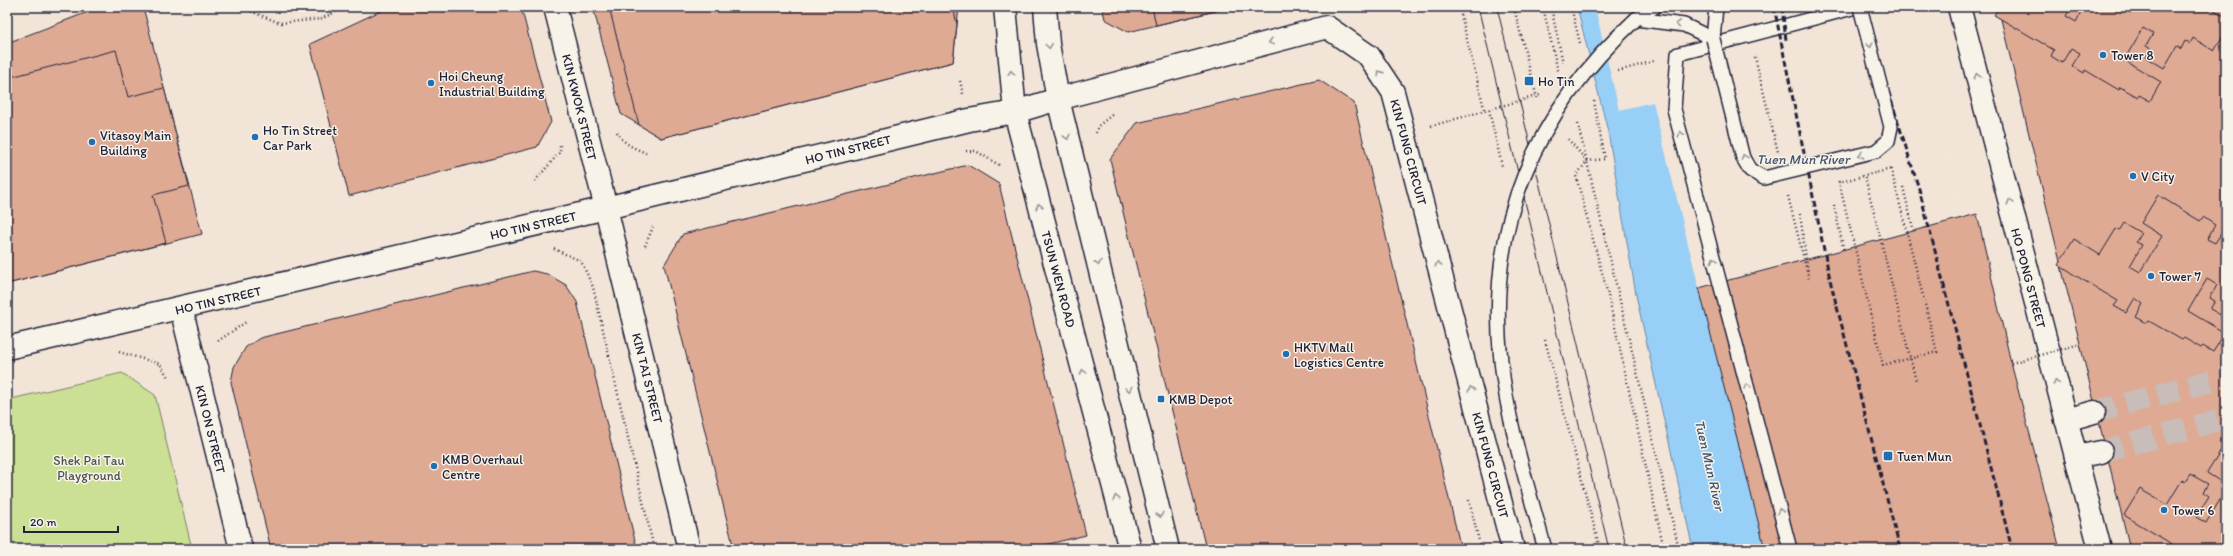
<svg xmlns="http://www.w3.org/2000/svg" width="2233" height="556" font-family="Itim,sans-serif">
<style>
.green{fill:#cbe095;stroke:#768168}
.water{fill:#98cff7;stroke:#698aac}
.pier{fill:#f2e4d7}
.building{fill:#dfaa94;stroke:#22223b}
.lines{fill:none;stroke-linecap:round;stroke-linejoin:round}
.street-tunnel{stroke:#c8bdb8;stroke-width:22;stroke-dasharray:22 11;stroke-linecap:butt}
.lane-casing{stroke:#22223b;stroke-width:16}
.street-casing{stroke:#22223b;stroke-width:25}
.secondary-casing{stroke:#22223b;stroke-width:25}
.path{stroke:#22223b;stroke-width:2.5;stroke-dasharray:1 3;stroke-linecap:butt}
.lane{stroke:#f7f3e8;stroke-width:13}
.street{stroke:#f7f3e8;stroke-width:22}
.secondary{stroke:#f7f3e8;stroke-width:22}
.tram{stroke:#22223b;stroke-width:1}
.rail{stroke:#22223b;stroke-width:3;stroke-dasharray:6 3;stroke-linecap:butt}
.lane-bridge-casing{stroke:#22223b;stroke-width:16;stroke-linecap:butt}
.path-bridge{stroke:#22223b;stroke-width:2.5;stroke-dasharray:1 3;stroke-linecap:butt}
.lane-bridge{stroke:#f7f3e8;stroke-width:13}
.oneway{stroke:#97959a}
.poi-dot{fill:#1f6fb2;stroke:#f7f3e8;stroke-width:1.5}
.labels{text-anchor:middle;stroke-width:3;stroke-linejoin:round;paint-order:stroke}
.poi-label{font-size:13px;fill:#22223b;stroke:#f7f3e8;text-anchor:start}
.street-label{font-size:13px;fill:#22223b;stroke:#f7f3e8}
.park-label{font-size:13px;fill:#4c5252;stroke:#f7f3e8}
.water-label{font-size:14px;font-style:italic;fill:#455673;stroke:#f7f3e8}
</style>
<rect width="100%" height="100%" fill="#f2e4d7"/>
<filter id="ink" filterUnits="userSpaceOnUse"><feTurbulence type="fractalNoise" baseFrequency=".025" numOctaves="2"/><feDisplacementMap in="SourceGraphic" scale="8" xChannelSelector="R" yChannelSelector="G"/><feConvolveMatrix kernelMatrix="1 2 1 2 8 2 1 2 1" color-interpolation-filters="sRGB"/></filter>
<g filter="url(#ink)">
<polygon class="green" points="122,373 155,395 192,549 7,549 7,400"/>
<polygon class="water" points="1577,7 1914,7 2045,549 1693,549 1637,300 1608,132"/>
<polygon class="pier" points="1595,7 1916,7 1967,217 1699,288 1653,102 1619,110"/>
<g class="building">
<polygon points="101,7 143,7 202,234 7,284 7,43"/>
<polygon points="389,7 521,7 551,122 537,147 349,196 310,44"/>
<polygon points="593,7 959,7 953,62 661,138 621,114"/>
<polygon points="609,7 953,7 957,24 953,62 661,138 639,125"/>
<polygon points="1102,7 1232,7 1128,32 1105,19"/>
<polygon points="1152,7 1232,7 1156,25"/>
<polygon points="1998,7 2226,7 2226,549 2130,549"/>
<polygon points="1999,7 2071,7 2066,16 2076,22 2084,7 2209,7 2226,17 2226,32 2214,51 2193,38 2190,44 2185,41 2181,49 2177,46 2164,68 2146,57 2151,49 2146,46 2153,34 2143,28 2124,60 2161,82 2150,101 2139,95 2138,97 2120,87 2119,90 2085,70 2084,73 2072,66 2080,53 2071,48 2062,63 2051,56 2054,50 1994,15"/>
<polygon points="116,50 128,97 164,88 189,186 153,195 166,243 7,284 7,78"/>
<polygon points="1319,80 1354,103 1461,549 1206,549 1110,159 1137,123"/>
<polygon points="968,165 999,184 1086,535 1028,549 734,549 664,265 683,234"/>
<polygon points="2158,195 2200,221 2203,217 2215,225 2207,239 2215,243 2224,229 2226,231 2226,318 2210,309 2215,301 2210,298 2217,285 2207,279 2188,311 2225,333 2213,352 2203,346 2201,348 2184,338 2182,340 2149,321 2147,323 2136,317 2143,304 2135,298 2126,313 2114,306 2118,301 2058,265 2074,239 2100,255 2116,229 2119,231 2124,223 2141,233 2136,242 2142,245 2130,266 2140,272 2162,236 2141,223"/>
<polygon points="1977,214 2011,363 2060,549 1765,549 1699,288"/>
<polygon points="533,271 547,274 566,285 577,302 637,549 271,549 231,382 234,367 246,347 260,338"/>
<polygon points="2224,446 2226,447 2226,485 2207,473"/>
<polygon points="2190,474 2208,484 2203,492 2209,496 2196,517 2206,523 2226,490 2226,549 2180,549 2124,515 2140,489 2167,505 2182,480 2185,482"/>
</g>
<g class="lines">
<g class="street-tunnel">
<polyline points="2094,412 2226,377"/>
<polyline points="2101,452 2226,418"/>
</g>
<g class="lane-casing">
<g id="lane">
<polyline points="1636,19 1684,25 1713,39 1716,7"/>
<polyline points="1636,19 1654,7"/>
<polyline points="1790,549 1674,109 1678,54 1856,7"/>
</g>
</g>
<g class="street-casing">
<g id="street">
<polyline points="555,7 606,208 689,549"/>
<polyline points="1959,7 2100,549"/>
<polyline points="1058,99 1327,27 1369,56 1393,92 1513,549"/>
<polyline points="181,308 241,549"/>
<polyline points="7,348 606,208 969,120 1015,112"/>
<polyline points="2066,420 2094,412"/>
<polyline points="2076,457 2101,452"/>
</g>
</g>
<g class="secondary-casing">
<g id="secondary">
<polyline points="1005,7 1015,112 1130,549"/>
<polyline points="1045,7 1048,44 1058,99 1168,549"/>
<polyline points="1015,112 1058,99"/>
</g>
</g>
<g class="path">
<polyline points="240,7 280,23 321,19 346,7"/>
<polyline points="1459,7 1485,112"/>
<polyline points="1543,7 1558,71"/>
<polyline points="1551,7 1563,63"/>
<polyline points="1571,7 1580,43"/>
<polyline points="1514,8 1537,98"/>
<polyline points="1755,57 1778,152"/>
<polyline points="1618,71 1654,61"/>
<polyline points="960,81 963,94"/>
<polyline points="1594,101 1605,159 1587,161 1576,176 1608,295 1664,549"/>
<polyline points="1489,110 1502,166"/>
<polyline points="1578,124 1679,549"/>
<polyline points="1431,126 1540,95"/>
<path d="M617 132C624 145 636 149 649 154"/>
<polyline points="1096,133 1098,126 1112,115"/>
<polyline points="1568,139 1587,161"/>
<polyline points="966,151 976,151 999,165"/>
<polygon points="1891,169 1937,352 1883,365 1839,182"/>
<polyline points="1865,177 1916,381"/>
<polyline points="535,181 560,152 560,144"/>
<polyline points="1903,187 1914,232"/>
<polyline points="1788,196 1809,279"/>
<polyline points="1834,205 1844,251"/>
<polyline points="1800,214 1808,272"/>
<polyline points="645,246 653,227"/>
<polyline points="554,249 581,261 593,287 654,549"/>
<polyline points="1545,340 1600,549"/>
<polyline points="218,341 246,322"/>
<polyline points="119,352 160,364 168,377"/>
<polyline points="1469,500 1481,549"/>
</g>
<use href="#lane" class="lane"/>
<use href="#street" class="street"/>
<use href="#secondary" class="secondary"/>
<g class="tram">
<polyline points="1478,7 1609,549"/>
<polyline points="1497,7 1627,549"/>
</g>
<g class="rail">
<polyline points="1774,7 1831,284 1900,549"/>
<polyline points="1782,7 1786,40"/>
<polyline points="1862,7 1919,189 2012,549"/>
</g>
<g class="lane-bridge-casing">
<g id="lane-bridge">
<polyline points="1713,39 1743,158 1750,170 1764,178 1876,151 1888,141 1891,127 1860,7"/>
<path d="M1545 549C1528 487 1508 425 1501 361 1486 223 1535 112 1636 19"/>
</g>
</g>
<polyline class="path-bridge" points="2011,363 2080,344"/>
<use href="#lane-bridge" class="lane-bridge"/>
</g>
<defs><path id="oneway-chevron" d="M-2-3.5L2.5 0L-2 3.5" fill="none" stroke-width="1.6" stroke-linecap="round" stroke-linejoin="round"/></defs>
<g class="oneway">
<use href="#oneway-chevron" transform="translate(1678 24) rotate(-173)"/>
<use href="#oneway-chevron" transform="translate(1271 42) rotate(165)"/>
<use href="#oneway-chevron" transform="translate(1870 45) rotate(76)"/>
<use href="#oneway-chevron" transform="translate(1049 46) rotate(82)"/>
<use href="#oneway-chevron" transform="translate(1011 73) rotate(-96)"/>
<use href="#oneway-chevron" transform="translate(1380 73) rotate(-123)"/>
<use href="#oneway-chevron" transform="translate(1977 76) rotate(-105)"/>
<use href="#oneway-chevron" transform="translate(1681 134) rotate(-105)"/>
<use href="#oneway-chevron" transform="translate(1067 137) rotate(76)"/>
<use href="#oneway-chevron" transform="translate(1861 155) rotate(166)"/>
<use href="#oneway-chevron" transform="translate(1744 157) rotate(-111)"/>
<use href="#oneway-chevron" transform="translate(2010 202) rotate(-105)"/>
<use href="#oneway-chevron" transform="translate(1039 206) rotate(-105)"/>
<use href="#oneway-chevron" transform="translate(1714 260) rotate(-105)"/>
<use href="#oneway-chevron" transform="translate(1098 263) rotate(76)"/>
<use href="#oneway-chevron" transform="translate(1438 264) rotate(-105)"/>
<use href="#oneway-chevron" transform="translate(1083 372) rotate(-105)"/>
<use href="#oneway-chevron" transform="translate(2056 382) rotate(-105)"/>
<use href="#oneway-chevron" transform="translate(1747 386) rotate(-105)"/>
<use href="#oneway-chevron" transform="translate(1129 389) rotate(76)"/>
<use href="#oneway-chevron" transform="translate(1471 389) rotate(-105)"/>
<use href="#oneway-chevron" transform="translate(1116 498) rotate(-105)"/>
<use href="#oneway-chevron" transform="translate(1780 511) rotate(-105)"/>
<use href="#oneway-chevron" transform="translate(1160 515) rotate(76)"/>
</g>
</g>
<g class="poi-dot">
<circle cx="2103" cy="55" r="4"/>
<rect x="1524" y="76" width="10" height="10" rx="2"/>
<circle cx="431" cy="83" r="4"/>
<circle cx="255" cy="137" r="4"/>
<circle cx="92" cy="142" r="4"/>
<circle cx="2133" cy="176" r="4"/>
<circle cx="2151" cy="276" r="4"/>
<circle cx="1286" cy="354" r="4"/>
<rect x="1157" y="395" width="8" height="8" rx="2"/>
<rect x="1883" y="451" width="10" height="10" rx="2"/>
<circle cx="434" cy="466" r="4"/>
<circle cx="2164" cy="510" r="4"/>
</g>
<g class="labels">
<g class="poi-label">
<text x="2111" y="60">Tower 8</text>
<text x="439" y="81">Hoi Cheung<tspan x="439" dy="15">Industrial Building</tspan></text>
<text x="1538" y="86">Ho Tin</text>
<text x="263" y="135">Ho Tin Street<tspan x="263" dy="15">Car Park</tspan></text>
<text x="100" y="140">Vitasoy Main<tspan x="100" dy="15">Building</tspan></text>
<text x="2141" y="181">V City</text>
<text x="2159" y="281">Tower 7</text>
<text x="1294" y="352">HKTV Mall<tspan x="1294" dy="15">Logistics Centre</tspan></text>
<text x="1169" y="404">KMB Depot</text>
<text x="1897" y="461">Tuen Mun</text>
<text x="442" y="464">KMB Overhaul<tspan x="442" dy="15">Centre</tspan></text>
<text x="2172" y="515">Tower 6</text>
</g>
<g class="street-label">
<text transform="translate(580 107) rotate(76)" y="5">KIN KWOK STREET</text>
<text transform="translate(848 149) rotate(-14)" y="5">HO TIN STREET</text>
<text transform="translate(1409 152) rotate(75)" y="5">KIN FUNG CIRCUIT</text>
<text transform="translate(533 225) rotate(-13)" y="5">HO TIN STREET</text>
<text transform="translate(2029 278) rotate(75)" y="5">HO PONG STREET</text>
<text transform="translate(1059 279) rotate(75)" y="5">TSUN WEN ROAD</text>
<text transform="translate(218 300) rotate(-13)" y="5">HO TIN STREET</text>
<text transform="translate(648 378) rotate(76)" y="5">KIN TAI STREET</text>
<text transform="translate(211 429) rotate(76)" y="5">KIN ON STREET</text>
<text transform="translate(1491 465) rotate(75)" y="5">KIN FUNG CIRCUIT</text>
</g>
<g class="park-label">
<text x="89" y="465">Shek Pai Tau<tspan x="89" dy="15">Playground</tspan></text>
</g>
<g class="water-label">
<text x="1803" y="164">Tuen Mun River</text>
<text transform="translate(1710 465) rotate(77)" y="5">Tuen Mun River</text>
</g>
</g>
<rect width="2233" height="556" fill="none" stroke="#f7f3e8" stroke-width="24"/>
<rect x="12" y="12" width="2209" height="532" fill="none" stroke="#22223b" stroke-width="1.5" filter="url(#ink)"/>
<path d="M24 526v6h94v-6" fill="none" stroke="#22223b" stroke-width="2"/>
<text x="30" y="526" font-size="12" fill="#22223b" stroke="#f7f3e8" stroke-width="3" paint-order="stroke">20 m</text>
</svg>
